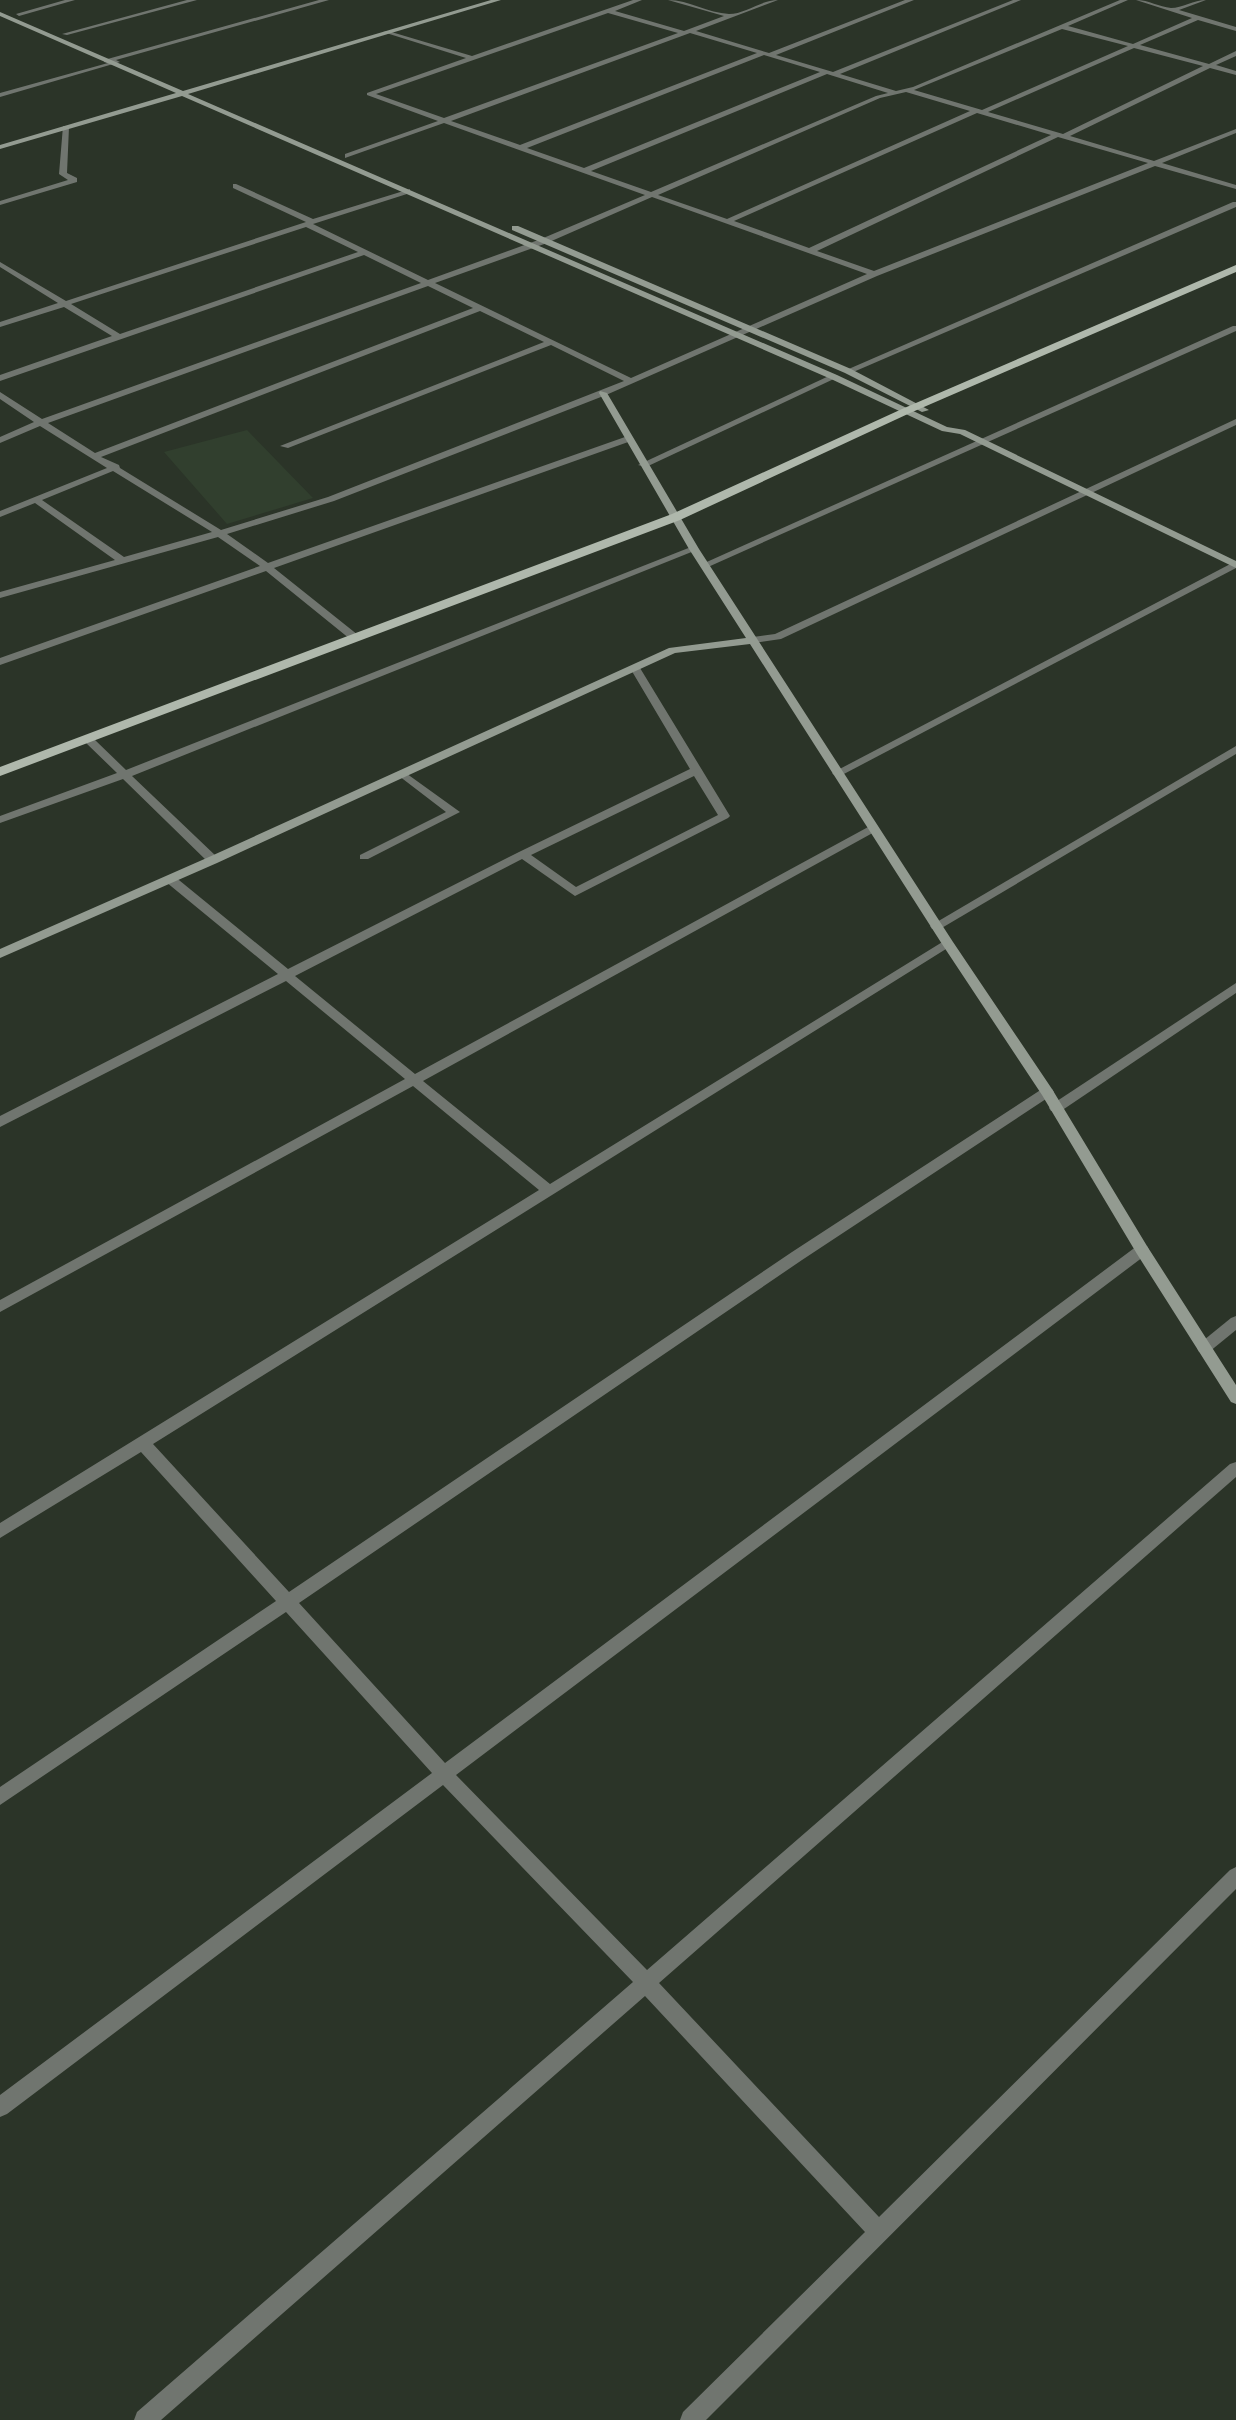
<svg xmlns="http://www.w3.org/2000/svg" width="1236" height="2420" font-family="Overpass,sans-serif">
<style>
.built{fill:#313f2e}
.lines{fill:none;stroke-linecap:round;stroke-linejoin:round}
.street{fill:#70756f;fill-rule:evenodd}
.secondary{fill:#939b91;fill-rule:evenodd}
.primary{fill:#afb8ac;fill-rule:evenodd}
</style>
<rect width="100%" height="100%" fill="#2b3428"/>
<polygon class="built" points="247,430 313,498 227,524 164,452"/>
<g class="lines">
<g class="street">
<polygon points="65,0 75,0 19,16 16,14"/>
<polygon points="187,0 197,0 67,35 62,34"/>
<polygon points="319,0 329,0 116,60 120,62 0,97 0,93 108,63 104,62 104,60"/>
<path d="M633 0H642L615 11 684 31 724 16 668 0C689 0 708 13 729 14 745 14 761 0 778 0L696 31 769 53 905 0H914L776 55 833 72 1013 0H1021L840 74 896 91 913 87 1120 0H1128L1068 26 1133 44 1192 18 1136 0C1149 0 1159 7 1171 8 1182 8 1194 0 1206 0L1179 10 1236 27V31L1198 20 1140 45 1209 64 1236 51V56L1216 65 1236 71V75L1210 68 1070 136 1154 161 1236 129V133L1162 163 1236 185V189L1155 166 877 276 606 395 334 501 227 534 268 563 625 437H631V441L274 568 358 635V639H350L266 571 0 665V658L260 566 218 537 0 598V592L115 560 35 503 0 517V511L107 468 40 426 0 443V437L34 422 0 399V392L42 419 421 283 364 255 0 381V375L112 336 64 307 0 327V322L58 303 0 267V262L66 301 306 222 233 188V184H236L313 219 410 189V193L313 224 428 280 541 239 645 195 444 123 345 158V154L438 121 367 95V93L466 58 383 32 388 31 472 56ZM608 13 678 33 444 118 376 94ZM1062 29 1128 46 982 110 914 90ZM690 33 757 53 520 145 451 121ZM1134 48 1203 66 1063 134 988 112ZM764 55 820 72 584 168 527 148ZM827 74 888 93 876 96 651 192 591 171ZM906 92 970 111 727 219 658 195 880 98ZM977 113 1051 135 809 248 734 221ZM1058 137 1148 163 874 271 817 251ZM652 197 867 274 631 378 435 283 547 243ZM306 227 358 252 120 334 71 304ZM428 286 473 308 95 453 48 423ZM480 311 544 342 280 446 288 448 551 345 624 381 328 497 221 530 120 468 119 465 101 457ZM113 471 212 532 124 557 42 500Z"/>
<polygon points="63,126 69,127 67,173 77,178 77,182 0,205 0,201 68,180 59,174"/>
<polygon points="1233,202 1236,202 1236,207 851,373 844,371"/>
<polygon points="1233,326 1236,326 1236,331 708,567 700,565"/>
<polygon points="831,375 838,377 646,467 638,465"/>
<polygon points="1236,419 1236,425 781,639 753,643 748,640 753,637 775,634"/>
<polygon points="691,547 699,549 132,776 217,857 217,863 209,863 123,779 0,823 0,816 117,773 85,742 85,738 93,738 126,770"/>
<polygon points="1236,561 1236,568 842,775 834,775 832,773"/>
<path d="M635 665 640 668 730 816 728 818 575 896 522 859 295 976 415 1074 870 826H878V830L423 1081 550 1184 944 941 948 940 954 944 153 1444 289 1592 792 1252 1042 1089H1052L1054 1092 1052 1095 802 1260 299 1603 445 1763 1137 1246H1147L1149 1250 1147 1254 456 1775 647 1970 1230 1464 1236 1462V1477L659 1983 879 2217 1230 1870 1236 1867V1889L706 2420H680L683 2412 865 2232 645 1996 161 2420H134L137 2412 633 1982 443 1785 7 2114 0 2117V2095L432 1773 286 1612 0 1805V1787L276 1601 141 1452 0 1538V1523L539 1190 413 1086 0 1312V1300L405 1079 286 981 0 1127V1116L278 974 166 882V876H174L288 969 519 852 690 769 630 668ZM694 776 718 815 576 887 531 855Z"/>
<polygon points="1236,746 1236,754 940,929 932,929 930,926"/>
<polygon points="403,771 460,812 368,859 360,859 360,855 446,812 399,776 399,772"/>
<polygon points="1236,983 1236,993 1061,1111 1051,1111 1049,1108 1051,1105"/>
<polygon points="1236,1316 1236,1330 1209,1352 1199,1352 1197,1348 1199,1344 1231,1318"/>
</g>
<g class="secondary">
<polygon points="491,0 501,0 188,94 837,375 947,427 965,430 1236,561 1236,568 960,434 942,431 831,379 182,96 0,149 0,145 176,93 0,16 0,12 183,91"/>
<polygon points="512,226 518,226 851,369 929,410 922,412 845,373 512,230"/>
<polygon points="600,391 607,393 699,549 953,942 1052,1089 1147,1246 1236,1385 1236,1404 1231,1402 1137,1254 1042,1095 942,944 750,644 675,653 217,863 0,958 0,949 209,857 669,648 746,638 689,549 599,393"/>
</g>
<polygon class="primary" points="1236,265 1236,272 910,413 680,520 0,776 0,767 672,514 902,409"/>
</g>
</svg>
